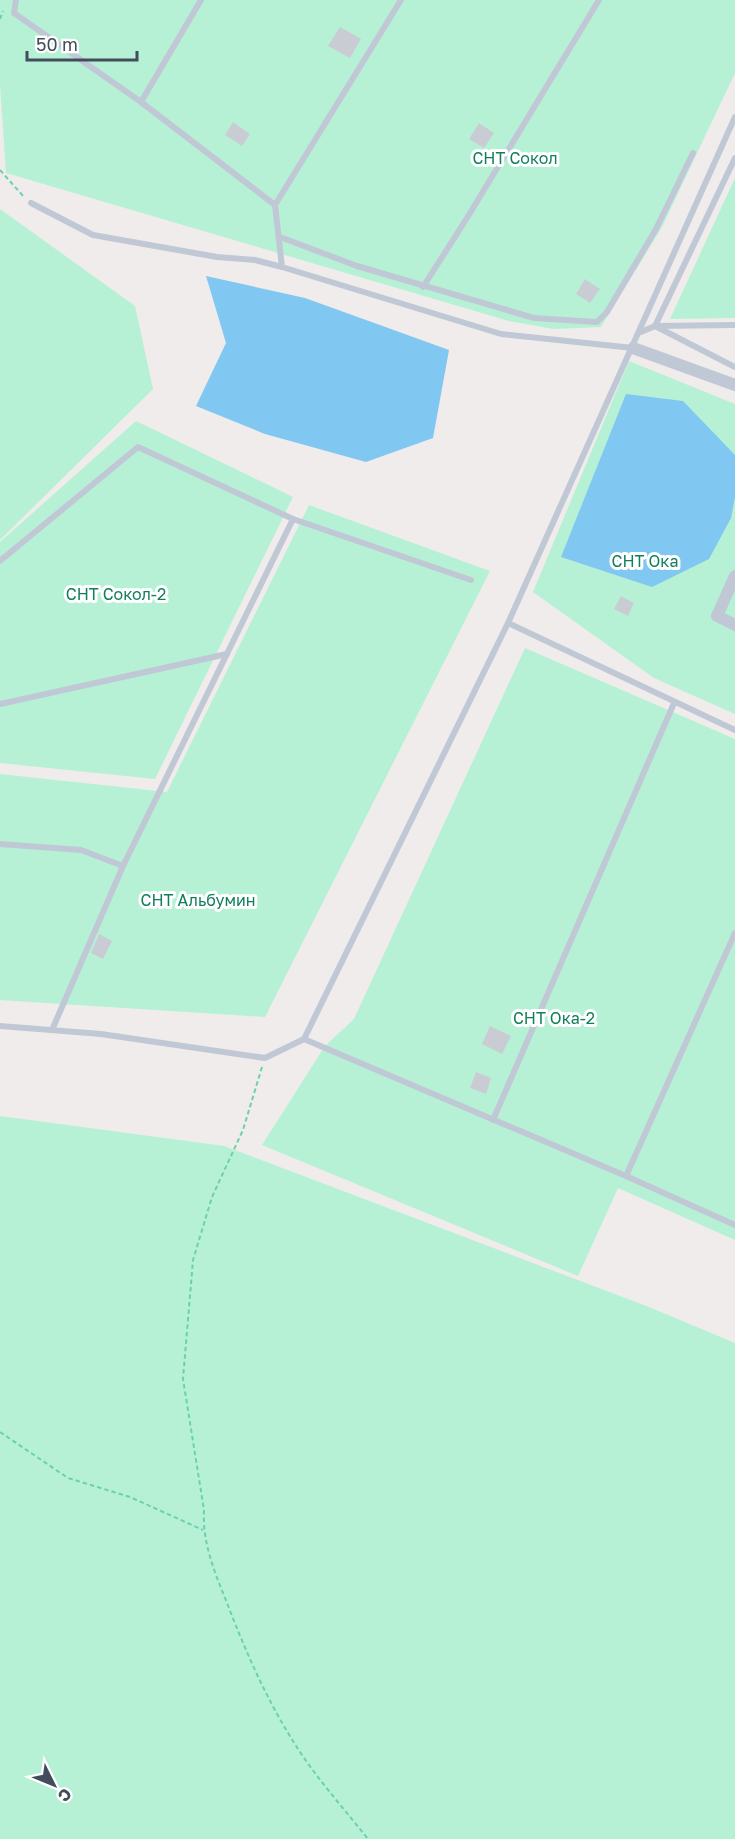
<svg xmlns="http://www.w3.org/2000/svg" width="735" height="1839" font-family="'Golos Text',sans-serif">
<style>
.green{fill:#b6f1d6}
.water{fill:#80c7f1}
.building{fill:#caccd4}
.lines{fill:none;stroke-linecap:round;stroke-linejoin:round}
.path{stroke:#6cd0af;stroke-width:2;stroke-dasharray:4.5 3;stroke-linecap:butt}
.lane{stroke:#c1c8d5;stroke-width:6}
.street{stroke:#c1c8d5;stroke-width:12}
.labels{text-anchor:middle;stroke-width:6;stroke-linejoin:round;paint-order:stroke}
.park-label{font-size:16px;fill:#117f59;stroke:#fff}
</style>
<rect width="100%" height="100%" fill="#efeceb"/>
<g class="green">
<polygon points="0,0 735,0 735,73 662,227 601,327 554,329 509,321 6,173 0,84"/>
<polygon points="735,178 735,318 670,319"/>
<polygon points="0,209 135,306 153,389 0,540"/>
<polygon points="629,361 735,404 735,714 654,678 533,592"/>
<polygon points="136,421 293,497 155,779 0,763 0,542"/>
<polygon points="309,505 490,571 265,1017 0,1000 0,774 167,792"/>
<polygon points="525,648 735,739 735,1240 618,1188 578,1276 262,1145 325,1046 354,1019"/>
<polygon points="0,1116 224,1146 649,1307 735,1343 735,1839 0,1839"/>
</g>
<g class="water">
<polygon points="206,276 305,298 449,350 433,438 366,462 265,434 196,406 226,343"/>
<polygon points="626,394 683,401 735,455 735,497 731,518 709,559 652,587 561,557"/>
</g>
<g class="building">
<polygon points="340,27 361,39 350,58 328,46"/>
<polygon points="233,122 250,134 242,146 225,135"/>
<polygon points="479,123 494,133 484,148 469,139"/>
<polygon points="585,279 600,289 590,303 576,294"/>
<polygon points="621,596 634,603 628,616 614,609"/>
<polygon points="99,934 112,941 103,959 91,953"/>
<polygon points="490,1026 511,1036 502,1054 482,1044"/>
<polygon points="476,1072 491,1078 486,1094 470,1088"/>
</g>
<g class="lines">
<g class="path">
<polyline points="0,19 3,11"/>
<polyline points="0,170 24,197"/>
<path d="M262 1067 243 1130 212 1197 193 1260 183 1379 204 1510C202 1543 215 1573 227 1603 247 1655 269 1705 300 1752 320 1782 345 1810 368 1839"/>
<polyline points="0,1432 68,1478 130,1497 203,1530"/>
</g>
<g class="lane">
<polyline points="16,0 14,13 141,102 275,205"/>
<polyline points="401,0 275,205 282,267 501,334 633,348"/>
<polyline points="141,102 201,0"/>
<polyline points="735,158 655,326 735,367"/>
<polyline points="31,203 93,235 217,257 255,260 282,267"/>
<polyline points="280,237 357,266 534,318 597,322 607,312 656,229 693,153"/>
<polyline points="423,287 467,218 599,0"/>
<polyline points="641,332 655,326 735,325"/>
<polyline points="0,561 138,447 293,519 471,580"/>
<polyline points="508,623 735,730"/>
<polyline points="0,704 227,654"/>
<polyline points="0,844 81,850 123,866"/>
<polyline points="0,1026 101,1034 265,1058 304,1039 508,623 735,117"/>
<polyline points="52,1030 123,866 293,519"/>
<polyline points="304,1039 626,1176 735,1225"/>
<polyline points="493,1120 674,703"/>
<polyline points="626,1176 735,933"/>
</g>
<g class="street">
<polyline points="633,348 735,385"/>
<polyline points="735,576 717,616 735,625"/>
</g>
</g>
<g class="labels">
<g class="park-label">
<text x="515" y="164">СНТ Сокол</text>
<text x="645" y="567">СНТ Ока</text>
<text x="116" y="600">СНТ Сокол-2</text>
<text x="198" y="906">СНТ Альбумин</text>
<text x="554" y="1024">СНТ Ока-2</text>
</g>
</g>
<g transform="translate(54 1785) rotate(133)" stroke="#ffffff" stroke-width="4.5" paint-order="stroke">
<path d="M0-4.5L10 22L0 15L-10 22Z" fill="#434c5a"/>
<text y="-9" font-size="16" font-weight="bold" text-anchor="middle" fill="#434c5a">С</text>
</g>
<path d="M27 51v9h110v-9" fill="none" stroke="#434c5a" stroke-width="3"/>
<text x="36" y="51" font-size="18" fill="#434c5a" stroke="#ffffff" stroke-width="4.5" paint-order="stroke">50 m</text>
</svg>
